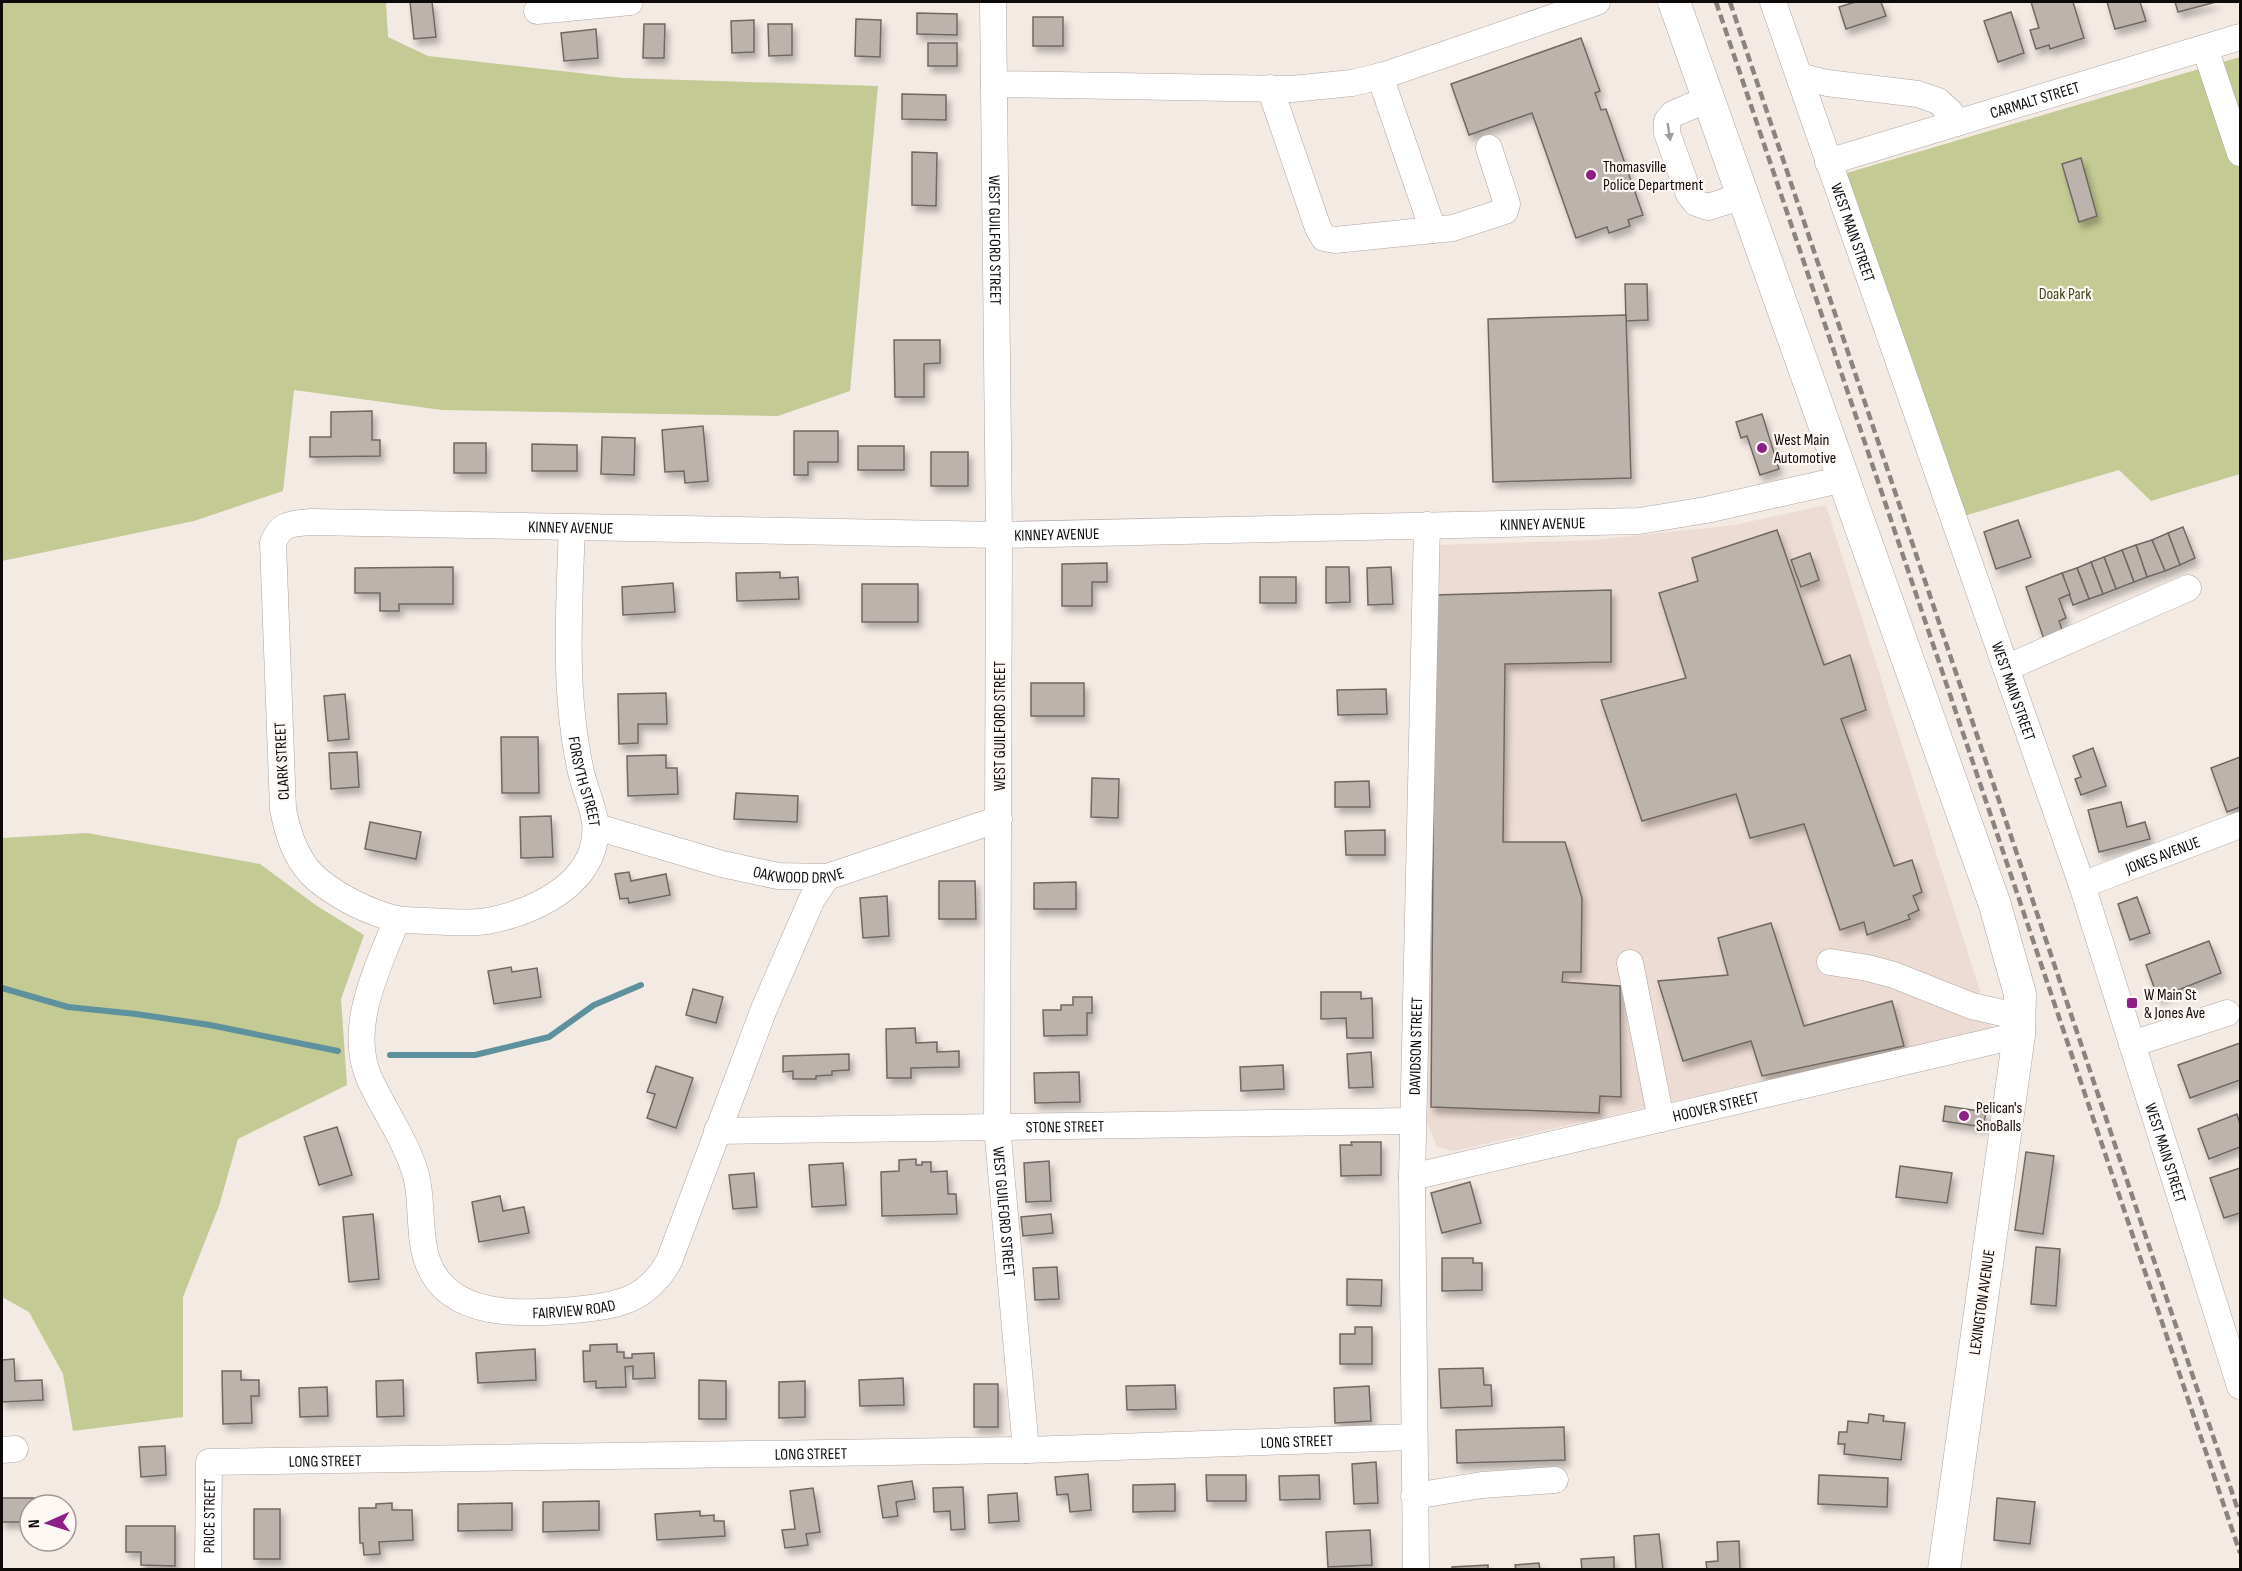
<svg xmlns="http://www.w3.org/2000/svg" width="2242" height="1571" font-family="'Sofia Sans Condensed',sans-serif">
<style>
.built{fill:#eddcd3}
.green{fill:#c4ca93}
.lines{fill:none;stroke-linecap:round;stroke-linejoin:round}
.stream{stroke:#5d919d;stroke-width:6}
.building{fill:#bcb3ad;stroke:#706863;stroke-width:1.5;filter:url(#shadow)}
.minor-casing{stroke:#afa5a0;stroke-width:27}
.major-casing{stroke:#afa5a0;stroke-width:33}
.minor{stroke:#fff;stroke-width:26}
.major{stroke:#fff;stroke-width:32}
.rail{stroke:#8a837f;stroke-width:4.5;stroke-dasharray:9 4.5;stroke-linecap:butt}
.oneway{fill:#9f9d9d}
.poi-dot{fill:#8d2084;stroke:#fef8f5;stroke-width:2}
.labels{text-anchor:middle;stroke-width:4.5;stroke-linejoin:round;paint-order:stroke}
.street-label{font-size:16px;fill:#0e0a09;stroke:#fef8f5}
.poi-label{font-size:16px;fill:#0e0a09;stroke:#fef8f5;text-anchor:start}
.park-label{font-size:16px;fill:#424519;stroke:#fef8f5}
</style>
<defs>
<filter id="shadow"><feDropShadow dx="3.5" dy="6" stdDeviation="3" flood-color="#0004"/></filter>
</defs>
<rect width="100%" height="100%" fill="#f4eae4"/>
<polygon class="built" points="1826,505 1992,1029 1454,1151 1437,1147 1427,1122 1434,545 1595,540 1734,525"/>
<g class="green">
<polygon points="2,2 386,2 388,37 428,56 623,78 878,86 850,391 778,416 442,410 294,390 283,491 194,521 2,561"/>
<polygon points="2240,57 2240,474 2151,501 2119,470 1964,516 1833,177"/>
<polygon points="87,833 260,864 317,906 364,935 341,999 347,1085 238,1139 219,1206 183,1297 183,1417 73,1431 63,1374 29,1312 2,1297 2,838"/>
</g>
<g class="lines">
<g class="stream">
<polyline points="2,988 68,1007 136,1014 210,1025 338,1051"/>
<polyline points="390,1055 475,1055 549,1037 594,1005 641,985"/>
</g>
</g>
<g class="building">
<polygon points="410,2 432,2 436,37 414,39"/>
<polygon points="1855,2 1881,2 1886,16 1846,29 1839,7"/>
<polygon points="2031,2 2073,2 2084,38 2050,49 2049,45 2036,49 2030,30 2039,28"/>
<polygon points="2107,2 2140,2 2146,21 2115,29"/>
<polygon points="2175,2 2216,2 2178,12"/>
<polygon points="2011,12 2024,53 1998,62 1984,21"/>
<polygon points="917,13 957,14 957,35 917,34"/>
<rect x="1033" y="17" width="30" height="29"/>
<polygon points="856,19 881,20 880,57 855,56"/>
<polygon points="754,20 754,52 732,53 731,21"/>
<polygon points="644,24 665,24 664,58 643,58"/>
<polygon points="768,24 792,24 792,55 769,56"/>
<polygon points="596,29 598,58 564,61 561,33"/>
<polygon points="1581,38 1600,91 1595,93 1601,110 1606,109 1643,215 1628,220 1630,226 1609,233 1607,227 1576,238 1532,113 1469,135 1451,84"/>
<rect x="928" y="43" width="29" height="23"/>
<polygon points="902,94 946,95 946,120 902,119"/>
<polygon points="912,152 937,153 936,206 912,205"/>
<polygon points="2081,158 2097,216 2079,222 2062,164"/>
<polygon points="1625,284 1647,284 1648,320 1626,321"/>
<polygon points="1626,315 1631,478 1493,482 1488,319"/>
<polygon points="894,340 940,340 940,363 924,364 924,397 895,397"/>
<polygon points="372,411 372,440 380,440 380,456 310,457 310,437 331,437 331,412"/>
<polygon points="1762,414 1779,469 1760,475 1747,436 1741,438 1736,422"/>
<polygon points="703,426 708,481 685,483 684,471 665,472 662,430"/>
<polygon points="794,431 838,431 838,462 808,462 808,475 794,475"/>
<polygon points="602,437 635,438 634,475 601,474"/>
<rect x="454" y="443" width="32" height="30"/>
<polygon points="532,444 577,445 577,471 532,471"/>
<rect x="858" y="446" width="46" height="24"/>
<rect x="931" y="452" width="37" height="34"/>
<polygon points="2018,520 2031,557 1996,569 1984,532"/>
<polygon points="2183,527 2195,558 2180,565 2168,533"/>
<polygon points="1777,530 1824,665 1850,655 1866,710 1841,719 1894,866 1912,860 1922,892 1913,896 1919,910 1908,915 1910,919 1867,935 1864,922 1840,930 1804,824 1750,838 1736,794 1642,821 1601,700 1686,678 1659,593 1698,581 1692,558"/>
<polygon points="2168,533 2180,565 2165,571 2152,540"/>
<polygon points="2152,540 2165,571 2147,577 2136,545"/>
<polygon points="2136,545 2147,577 2134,582 2122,550"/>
<polygon points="2122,550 2134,582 2116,589 2104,557"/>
<polygon points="1810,553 1819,580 1801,587 1791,560"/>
<polygon points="2104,557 2116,589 2103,594 2091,562"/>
<polygon points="2091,562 2103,594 2089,599 2077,568"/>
<polygon points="1107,563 1107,582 1092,582 1092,606 1062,606 1062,564"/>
<polygon points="453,567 453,604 399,604 399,611 380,611 380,593 355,593 355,568"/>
<polygon points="1326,567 1349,567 1350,602 1326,603"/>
<polygon points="1391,567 1393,604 1368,605 1367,568"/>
<polygon points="2077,568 2089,599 2073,605 2062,573"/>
<polygon points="780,572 780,578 798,577 799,599 737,601 736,573"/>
<polygon points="2062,573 2070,594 2059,599 2066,618 2059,621 2065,638 2046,645 2026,587"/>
<rect x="1260" y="577" width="36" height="26"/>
<polygon points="673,583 675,612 623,615 622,587"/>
<rect x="862" y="584" width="56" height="38"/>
<polygon points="1611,590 1611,662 1505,664 1503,842 1565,842 1582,898 1581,972 1563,972 1562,982 1620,986 1621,1097 1600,1096 1599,1113 1431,1107 1435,595"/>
<rect x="1031" y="683" width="53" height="33"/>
<polygon points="1386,689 1387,714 1338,715 1337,690"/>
<polygon points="666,693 667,724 638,724 638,743 619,744 618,694"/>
<polygon points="345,694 349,739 328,741 324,696"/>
<polygon points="501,737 538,737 539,793 502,793"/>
<polygon points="2093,748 2106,786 2081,795 2075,779 2081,777 2073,756"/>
<polygon points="357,752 359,787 331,789 329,753"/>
<polygon points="666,755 666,768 677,768 678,794 628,796 627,756"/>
<polygon points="2240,757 2240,807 2227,812 2211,768"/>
<polygon points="1092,778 1119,779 1118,818 1091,817"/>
<polygon points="1369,781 1370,807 1335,807 1335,782"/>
<polygon points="736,793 798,796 797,822 734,819"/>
<polygon points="2121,802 2127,827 2145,822 2150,839 2099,852 2088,810"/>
<polygon points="551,816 553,857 521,858 520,817"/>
<polygon points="370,822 421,832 416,859 365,849"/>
<polygon points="1385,830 1385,855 1346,855 1345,831"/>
<polygon points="629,872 631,881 666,874 670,895 629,903 628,898 620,899 615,874"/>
<polygon points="939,881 975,881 976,919 939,919"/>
<polygon points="1076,882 1076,909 1034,909 1034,883"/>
<polygon points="887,896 889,936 863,938 860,898"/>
<polygon points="2137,897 2150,933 2130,940 2118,904"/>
<polygon points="1771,923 1804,1026 1892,1001 1904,1046 1762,1076 1751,1041 1683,1061 1658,981 1728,975 1718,938"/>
<polygon points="2209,941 2221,973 2158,998 2146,965"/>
<polygon points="511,967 512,972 537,968 541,997 494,1004 488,971"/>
<polygon points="693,989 723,997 716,1023 686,1015"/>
<polygon points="1321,992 1361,992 1361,999 1372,998 1373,1038 1347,1038 1346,1018 1321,1019"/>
<polygon points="1073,997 1092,997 1092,1013 1087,1013 1087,1035 1044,1036 1043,1010 1061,1010 1061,1005 1073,1005"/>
<polygon points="915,1028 916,1043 937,1042 937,1052 959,1051 959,1067 911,1068 911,1078 887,1078 886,1029"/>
<polygon points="2240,1043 2240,1080 2190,1098 2178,1065"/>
<polygon points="1371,1052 1373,1087 1349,1088 1347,1054"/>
<polygon points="849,1054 849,1070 832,1071 832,1075 816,1076 816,1079 793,1079 793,1071 783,1072 783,1056"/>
<polygon points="1283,1065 1284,1089 1241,1091 1240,1067"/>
<polygon points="656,1066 693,1078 676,1128 647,1118 655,1094 647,1092"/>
<polygon points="1079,1072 1080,1102 1035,1103 1034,1073"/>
<polygon points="1945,1106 1986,1112 1983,1127 1943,1121"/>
<polygon points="2237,1114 2240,1124 2240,1147 2209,1159 2198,1129"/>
<polygon points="337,1127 352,1175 319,1185 304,1137"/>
<polygon points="1351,1142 1381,1142 1381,1175 1341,1176 1340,1145 1352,1145"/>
<polygon points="2026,1152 2054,1156 2043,1234 2015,1230"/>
<polygon points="916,1159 916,1165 922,1165 922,1162 931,1162 931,1172 947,1171 948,1194 956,1194 957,1214 882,1216 881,1172 899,1171 899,1160"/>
<polygon points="1049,1161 1051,1201 1026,1202 1024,1163"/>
<polygon points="843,1163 846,1205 812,1207 809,1165"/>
<polygon points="1900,1166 1952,1173 1947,1203 1896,1197"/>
<polygon points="2240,1168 2240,1213 2224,1218 2210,1178"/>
<polygon points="754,1173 757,1207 733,1209 729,1175"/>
<polygon points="1470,1182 1481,1223 1442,1233 1431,1193"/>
<polygon points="500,1196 503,1211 524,1207 529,1233 479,1242 472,1202"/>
<polygon points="373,1214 379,1279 349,1282 343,1217"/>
<polygon points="1051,1214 1053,1233 1023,1236 1021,1217"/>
<polygon points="2036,1247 2060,1249 2056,1306 2031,1304"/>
<polygon points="1442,1258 1473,1258 1473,1263 1482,1263 1482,1290 1442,1291"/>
<polygon points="1057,1267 1059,1299 1035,1300 1033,1268"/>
<polygon points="1347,1279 1382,1280 1381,1306 1347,1305"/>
<polygon points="1355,1327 1372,1327 1372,1364 1340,1364 1340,1334 1355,1334"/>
<polygon points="617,1344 617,1352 624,1352 624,1358 632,1358 632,1354 654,1353 655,1378 633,1379 633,1366 625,1367 626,1387 596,1388 596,1381 584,1382 583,1351 590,1351 590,1345"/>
<polygon points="535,1349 536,1380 478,1383 476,1353"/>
<polygon points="14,1359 15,1381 42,1380 43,1400 2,1402 2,1360"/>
<polygon points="1483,1368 1484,1385 1491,1385 1492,1406 1441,1408 1439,1369"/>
<polygon points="222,1371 241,1371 241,1380 259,1380 259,1396 251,1396 252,1423 223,1424"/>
<polygon points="903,1378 904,1405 860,1406 859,1380"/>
<polygon points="403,1380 404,1416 377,1417 376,1381"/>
<polygon points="699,1380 726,1381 726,1419 699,1419"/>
<polygon points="805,1381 805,1417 779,1418 779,1382"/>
<rect x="974" y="1384" width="24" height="43"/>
<polygon points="1175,1385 1176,1409 1127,1410 1126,1386"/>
<polygon points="1369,1386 1371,1421 1335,1423 1334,1388"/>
<polygon points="327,1387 328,1416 300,1417 299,1388"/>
<polygon points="1869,1414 1884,1416 1883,1421 1905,1423 1901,1460 1844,1454 1845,1444 1838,1444 1839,1432 1847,1432 1848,1421 1868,1423"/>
<polygon points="1564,1427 1565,1460 1457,1463 1456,1430"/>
<polygon points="165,1446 166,1475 141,1477 139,1447"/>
<polygon points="1376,1462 1378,1503 1354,1504 1352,1464"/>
<polygon points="1088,1474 1091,1510 1070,1512 1068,1494 1057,1495 1055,1477"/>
<polygon points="1206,1475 1246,1475 1246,1501 1207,1501"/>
<polygon points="1319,1475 1320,1499 1280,1500 1279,1476"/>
<polygon points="1819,1475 1888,1478 1887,1507 1818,1504"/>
<polygon points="912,1481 915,1499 896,1502 898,1516 883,1518 878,1486"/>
<polygon points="1175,1484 1175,1511 1133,1512 1133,1485"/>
<polygon points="963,1487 965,1529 951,1530 950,1511 934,1512 933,1488"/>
<polygon points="813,1488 820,1532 806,1534 808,1545 785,1548 782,1530 795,1529 790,1491"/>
<polygon points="1017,1493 1019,1521 989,1523 988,1495"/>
<polygon points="2,1498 55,1498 55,1505 30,1505 30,1522 2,1522"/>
<polygon points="1997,1498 2035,1502 2030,1544 1994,1540"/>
<polygon points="599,1501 599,1530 543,1532 543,1502"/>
<polygon points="392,1503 392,1510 412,1510 413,1540 379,1542 380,1554 364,1555 363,1543 360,1543 359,1508 376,1508 376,1504"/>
<polygon points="512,1503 512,1530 458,1531 458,1504"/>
<rect x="254" y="1509" width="26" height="50"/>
<polygon points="700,1511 700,1516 714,1515 714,1521 724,1521 725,1536 657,1540 655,1514"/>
<polygon points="126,1526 175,1526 175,1566 141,1565 141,1552 126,1552"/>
<polygon points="1370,1530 1372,1565 1328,1567 1326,1532"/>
<polygon points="1659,1534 1663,1570 1636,1570 1634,1536"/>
<polygon points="1739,1541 1740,1570 1707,1570 1706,1562 1718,1561 1717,1542"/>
<polygon points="1614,1557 1614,1570 1582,1570 1581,1559"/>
<polygon points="1539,1563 1540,1570 1516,1570 1515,1565"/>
<polygon points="1488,1565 1488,1570 1452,1570 1452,1567"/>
</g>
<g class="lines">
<g class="minor-casing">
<g id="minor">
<path id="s1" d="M993 2 999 535 997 1126 1026 1450"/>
<path id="s2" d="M1773 2 2082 885 2240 1386"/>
<polyline points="537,11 630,2"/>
<polyline points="2205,48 2240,153"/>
<polyline points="1380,76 1433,230"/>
<polyline points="1799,76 1827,83 1918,94 1938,101 1950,112 1957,123"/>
<polyline points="994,84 1292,89 1352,83 1385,75 1597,2"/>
<polyline points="1270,88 1318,228 1324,238 1335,240 1453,228 1505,211 1507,204 1489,148"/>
<polyline points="1708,99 1673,114 1667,121 1667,133 1689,194 1696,203 1708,207 1743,196"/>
<path id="s3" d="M1828 162 2240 37"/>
<path id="s4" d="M572 527C569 609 563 692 581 772 588 802 602 820 592 851 578 892 526 914 487 921 468 924 447 922 428 921 417 920 406 921 396 919 369 912 341 898 319 881 297 863 288 836 283 809L273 543C281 522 292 524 311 522L999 535 1639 521 1706 510 1844 479"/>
<polyline points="2006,668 2188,588"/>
<path id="s5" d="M597 827 722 864 778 876 827 877 999 819"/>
<path id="s6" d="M2082 885 2240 825"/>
<path id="s7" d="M397 919C378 968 346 1028 370 1080 385 1112 406 1141 416 1175 423 1202 418 1233 427 1260 447 1320 524 1314 574 1310 617 1306 647 1301 669 1261L764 1009 812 899 827 877"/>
<polyline points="1830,962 1868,968 1894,975 1972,1006 2020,1017"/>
<polyline points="1630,963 1661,1119"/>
<polyline points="2132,1044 2227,1013"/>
<path id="s8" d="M717 1131 1413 1121"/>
<path id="s9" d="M1412 1177 2019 1035"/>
<polyline points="2,1450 15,1449"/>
<polyline points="1414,1496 1482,1485 1555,1480"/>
<path id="s10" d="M208 1570 209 1462 1026 1450 1413 1437"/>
<path id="s11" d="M1416 1570 1412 1177 1427 525"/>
</g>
</g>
<g class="major-casing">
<polyline id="major" points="1674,2 1995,905 2020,994 2019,1035 1944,1570"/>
</g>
<use href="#minor" class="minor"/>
<use href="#major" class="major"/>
<g class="rail">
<polyline points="1716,2 2240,1553"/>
<polyline points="1730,2 2240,1516"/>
</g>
</g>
<defs><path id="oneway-solid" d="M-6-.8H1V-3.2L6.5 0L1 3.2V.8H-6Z" transform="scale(1.5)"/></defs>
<use class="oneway" href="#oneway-solid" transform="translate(1669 132) rotate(81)"/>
<g class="poi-dot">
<circle cx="1591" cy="175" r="6"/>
<circle cx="1762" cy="448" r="6"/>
<rect x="2126" y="997" width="12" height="12" rx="3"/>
<circle cx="1964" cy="1116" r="6"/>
</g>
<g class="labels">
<g class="street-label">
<text dy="6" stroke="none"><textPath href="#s3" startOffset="216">CARMALT STREET</textPath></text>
<text dy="6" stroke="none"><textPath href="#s2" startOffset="244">WEST MAIN STREET</textPath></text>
<text dy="6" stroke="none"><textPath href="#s1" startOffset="238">WEST GUILFORD STREET</textPath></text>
<text dy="6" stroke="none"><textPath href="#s4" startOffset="2264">KINNEY AVENUE</textPath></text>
<text dy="6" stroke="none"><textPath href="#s4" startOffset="1292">KINNEY AVENUE</textPath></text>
<text dy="6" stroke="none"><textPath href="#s4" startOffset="1778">KINNEY AVENUE</textPath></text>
<text dy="6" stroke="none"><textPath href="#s2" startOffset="730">WEST MAIN STREET</textPath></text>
<text transform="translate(999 726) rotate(-90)" y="6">WEST GUILFORD STREET</text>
<text transform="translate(281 761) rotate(-93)" y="6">CLARK STREET</text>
<text dy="6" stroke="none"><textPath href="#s4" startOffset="256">FORSYTH STREET</textPath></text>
<text dy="6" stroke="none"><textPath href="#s6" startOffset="86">JONES AVENUE</textPath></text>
<text dy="6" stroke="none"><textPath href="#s5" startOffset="208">OAKWOOD DRIVE</textPath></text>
<text dy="6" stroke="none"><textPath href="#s11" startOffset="524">DAVIDSON STREET</textPath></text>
<text dy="6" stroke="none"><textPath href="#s9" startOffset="312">HOOVER STREET</textPath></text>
<text dy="6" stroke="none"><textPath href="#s8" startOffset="348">STONE STREET</textPath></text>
<text dy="6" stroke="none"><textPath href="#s2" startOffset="1216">WEST MAIN STREET</textPath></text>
<text dy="6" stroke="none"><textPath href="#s1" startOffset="1210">WEST GUILFORD STREET</textPath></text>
<text transform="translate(1981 1302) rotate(-82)" y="6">LEXINGTON AVENUE</text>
<text dy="6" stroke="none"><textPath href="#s7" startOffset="528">FAIRVIEW ROAD</textPath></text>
<text dy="6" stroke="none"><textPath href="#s10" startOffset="1196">LONG STREET</textPath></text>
<text dy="6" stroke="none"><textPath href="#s10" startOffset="710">LONG STREET</textPath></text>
<text dy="6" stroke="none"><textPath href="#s10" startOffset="224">LONG STREET</textPath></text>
<text dy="6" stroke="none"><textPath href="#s10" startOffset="54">PRICE STREET</textPath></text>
</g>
<g class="poi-label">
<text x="1603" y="172">Thomasville<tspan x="1603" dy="18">Police Department</tspan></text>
<text x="1774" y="445">West Main<tspan x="1774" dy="18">Automotive</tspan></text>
<text x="2144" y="1000">W Main St<tspan x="2144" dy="18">&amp; Jones Ave</tspan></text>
<text x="1976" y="1113">Pelican's<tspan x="1976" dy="18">SnoBalls</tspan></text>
</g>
<g class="park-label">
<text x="2065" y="299">Doak Park</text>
</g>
</g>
<rect width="2242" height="1571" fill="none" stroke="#0e0a09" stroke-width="6"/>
<g transform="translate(48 1523) rotate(267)"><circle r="28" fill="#fef8f5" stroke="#9e9997" stroke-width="1.5"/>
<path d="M0-4.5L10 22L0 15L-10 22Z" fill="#8d2084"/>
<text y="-9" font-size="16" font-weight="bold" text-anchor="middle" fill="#0e0a09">N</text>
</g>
</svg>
